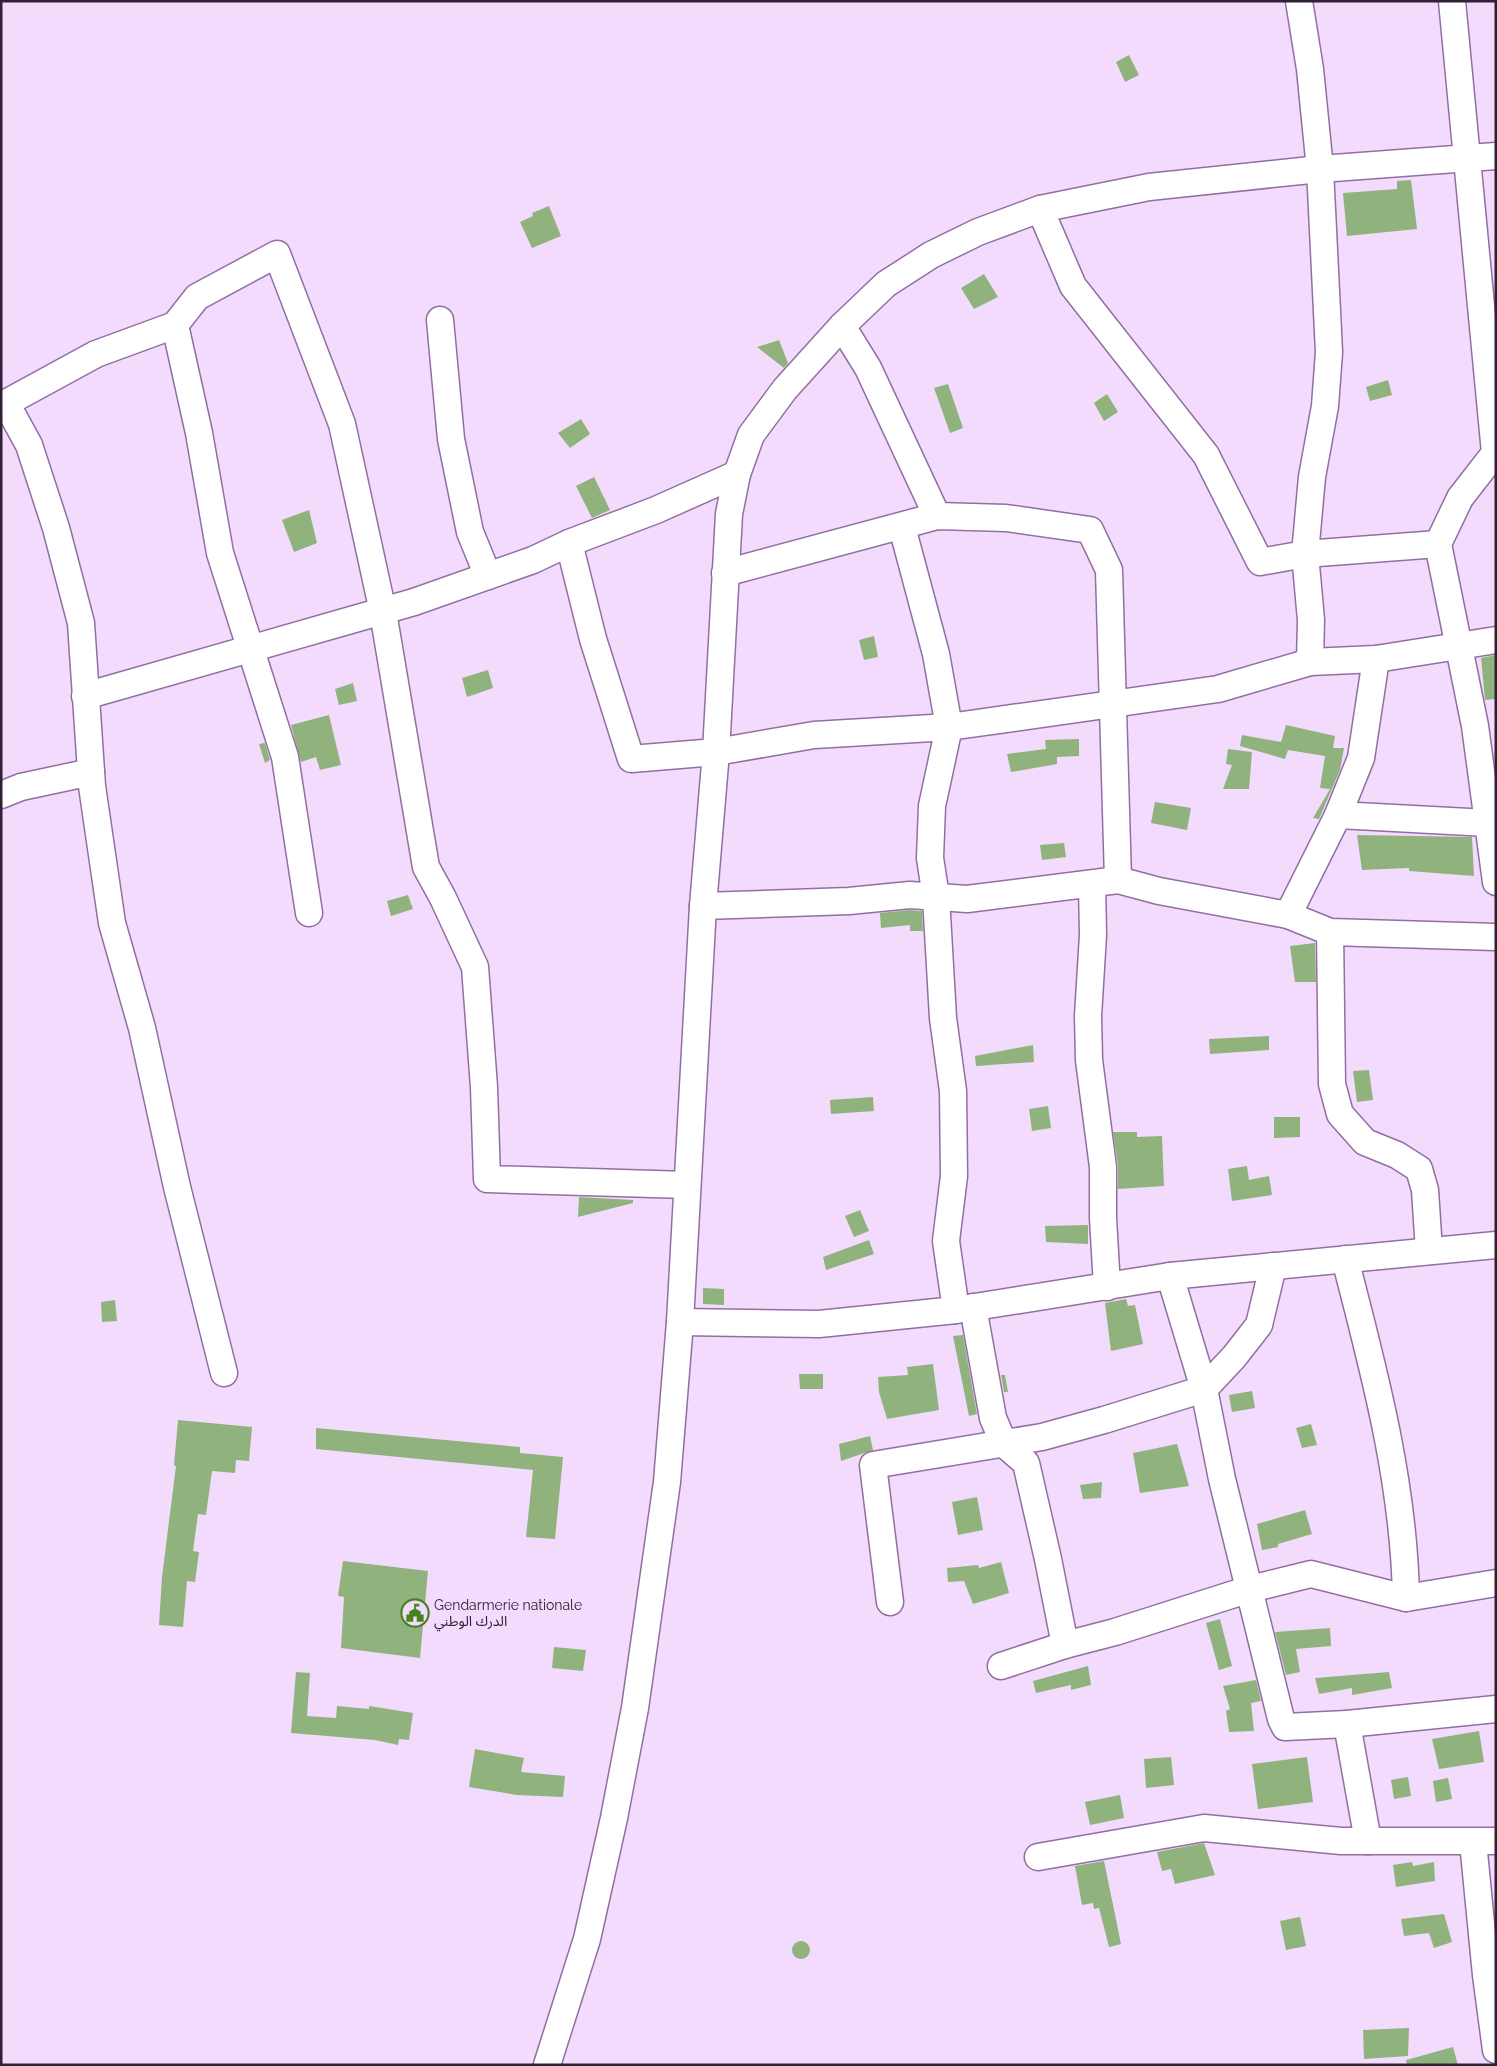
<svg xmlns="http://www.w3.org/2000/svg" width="1497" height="2066" font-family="Raleway,'Noto Sans Arabic',sans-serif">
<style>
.building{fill:#90b37e}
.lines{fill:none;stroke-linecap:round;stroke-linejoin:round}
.minor-casing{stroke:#926fa2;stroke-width:29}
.minor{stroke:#fff;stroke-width:26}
.labels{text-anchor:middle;stroke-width:4.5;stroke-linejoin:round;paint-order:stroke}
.poi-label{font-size:14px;fill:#2f2036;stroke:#f2dbfd;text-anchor:start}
</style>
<rect width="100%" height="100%" fill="#f2dbfd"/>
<g class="building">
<polygon points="1129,55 1139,75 1125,82 1116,62"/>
<polygon points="1411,180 1417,229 1347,236 1343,193 1397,189 1397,181"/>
<polygon points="549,206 561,236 532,248 520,222 533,216 532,213"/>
<polygon points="984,274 998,297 974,309 961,288"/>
<polygon points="779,340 788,363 784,368 757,347"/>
<polygon points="1388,380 1392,395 1370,401 1366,387"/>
<polygon points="948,384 963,428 950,433 934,388"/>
<polygon points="1107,394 1118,412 1104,421 1094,403"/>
<polygon points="581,419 590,434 570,448 558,433"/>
<polygon points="594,477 610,510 592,518 576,486"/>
<polygon points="309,510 317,543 294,552 282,520"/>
<polygon points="874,636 878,657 864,660 859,640"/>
<polygon points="1496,655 1496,699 1485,700 1481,658"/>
<polygon points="488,670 493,688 467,697 462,678"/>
<polygon points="353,683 357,701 339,705 335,689"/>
<polygon points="329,715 341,765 320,770 316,757 301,762 291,725"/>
<polygon points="1286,725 1335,736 1333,748 1344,748 1340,770 1319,819 1313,818 1330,789 1320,788 1325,756 1288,750 1285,759 1240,746 1242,735 1281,742"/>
<polygon points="1079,739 1079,756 1057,757 1057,764 1011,772 1007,754 1046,749 1045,740"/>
<polygon points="265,743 270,760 265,763 259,744"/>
<polygon points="1228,749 1252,752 1249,789 1223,789 1232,765 1226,764"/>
<polygon points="1155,802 1191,808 1187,830 1151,823"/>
<polygon points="1357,835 1472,837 1474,876 1409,871 1409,868 1362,870"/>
<polygon points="1064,843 1066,857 1042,860 1040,845"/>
<polygon points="408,895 413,909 391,916 387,901"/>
<polygon points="910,910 922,911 923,931 910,931 910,925 881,928 880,913"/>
<polygon points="1315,943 1316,982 1295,982 1290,946"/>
<polygon points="1269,1036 1269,1050 1210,1054 1209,1039"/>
<polygon points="1033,1045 1034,1062 976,1066 975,1056"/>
<polygon points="1369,1070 1373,1100 1357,1102 1353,1071"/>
<polygon points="873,1097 874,1111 831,1114 830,1100"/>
<polygon points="1048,1106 1051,1128 1032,1131 1029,1109"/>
<polygon points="1274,1117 1300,1117 1300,1137 1274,1138"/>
<polygon points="1113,1132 1137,1132 1137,1137 1162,1136 1164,1186 1118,1189 1118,1165"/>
<polygon points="1247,1166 1249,1180 1269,1176 1272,1195 1232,1201 1228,1169"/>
<polygon points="579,1197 633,1200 633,1203 578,1217"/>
<polygon points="860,1210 869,1231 854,1237 845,1216"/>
<polygon points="1088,1225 1088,1244 1046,1242 1045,1226"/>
<polygon points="869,1240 874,1254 826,1270 823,1257"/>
<polygon points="703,1288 724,1289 724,1305 703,1304"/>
<polygon points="1126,1299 1128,1306 1135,1305 1143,1344 1111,1351 1105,1303"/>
<polygon points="115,1300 117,1321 102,1322 101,1302"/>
<polygon points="963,1335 977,1414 969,1416 953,1336"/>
<polygon points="933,1364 939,1410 887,1419 879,1392 878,1377 908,1375 907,1367"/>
<polygon points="799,1374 823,1374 823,1389 800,1389"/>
<polygon points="1001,1375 1005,1375 1008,1392 1004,1392"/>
<polygon points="1252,1391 1255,1408 1232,1412 1229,1395"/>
<polygon points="178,1420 252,1427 249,1461 236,1460 235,1473 212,1471 206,1515 198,1514 193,1551 199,1552 195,1582 187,1581 183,1627 159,1625 162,1577 176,1466 174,1465"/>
<polygon points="1311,1424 1317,1445 1302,1448 1296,1428"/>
<polygon points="316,1428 520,1447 520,1453 563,1457 555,1539 526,1537 533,1470 316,1449"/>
<polygon points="870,1436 873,1450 841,1461 839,1444"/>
<polygon points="1177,1444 1189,1486 1140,1493 1133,1453"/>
<polygon points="1102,1482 1101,1498 1083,1499 1080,1485"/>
<polygon points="977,1497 983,1530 958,1535 952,1502"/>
<polygon points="1305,1510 1312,1534 1278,1544 1278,1547 1262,1550 1257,1524"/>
<polygon points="343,1561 428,1571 420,1658 341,1648 344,1597 338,1596"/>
<polygon points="1001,1562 1009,1593 973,1604 964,1581 948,1582 947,1568 978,1565 979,1568"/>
<polygon points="1220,1619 1232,1666 1219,1670 1206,1623"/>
<polygon points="1330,1628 1331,1646 1296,1649 1300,1672 1286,1675 1275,1632"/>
<polygon points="554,1647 586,1650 583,1671 552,1668"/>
<polygon points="1088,1666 1091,1685 1071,1690 1071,1685 1036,1693 1033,1681"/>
<polygon points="296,1672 310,1673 307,1716 336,1718 337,1706 369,1709 369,1706 413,1713 409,1740 399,1739 398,1745 375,1740 291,1733"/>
<polygon points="1389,1672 1392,1688 1352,1695 1352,1688 1319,1694 1315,1678"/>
<polygon points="1256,1680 1261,1701 1251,1703 1254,1731 1229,1732 1226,1711 1230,1709 1223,1686"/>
<polygon points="1479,1731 1484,1762 1439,1769 1432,1739"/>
<polygon points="475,1749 524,1758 521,1772 565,1776 563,1797 517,1795 469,1787"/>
<polygon points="1171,1757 1174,1785 1146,1788 1144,1759"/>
<polygon points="1307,1757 1313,1802 1258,1809 1252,1764"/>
<polygon points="1408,1777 1411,1796 1394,1799 1391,1780"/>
<polygon points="1448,1778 1452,1799 1436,1802 1433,1781"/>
<polygon points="1120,1795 1124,1818 1090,1825 1085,1802"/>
<polygon points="1204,1843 1215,1875 1175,1884 1171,1869 1162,1871 1157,1852"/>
<polygon points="1104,1861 1121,1944 1109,1947 1099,1908 1094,1909 1093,1903 1082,1905 1075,1866"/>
<polygon points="1412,1862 1413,1866 1434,1862 1435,1881 1396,1887 1393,1865"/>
<polygon points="1444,1914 1452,1942 1434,1948 1429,1933 1404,1936 1401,1919"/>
<polygon points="1300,1917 1306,1946 1286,1950 1280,1921"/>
<circle cx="801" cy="1950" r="9"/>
<polygon points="1409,2028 1408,2056 1364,2059 1363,2030"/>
<polygon points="1453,2047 1458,2065 1407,2065 1406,2060"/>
</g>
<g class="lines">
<g class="minor-casing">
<g id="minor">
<polyline points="1299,1 1310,69 1320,169 1329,352 1325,406 1312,477 1305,554 1311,620 1310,662"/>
<polyline points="1452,1 1495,453 1460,498 1438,544 1475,726 1496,882"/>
<polyline points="1040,209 1073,286 1206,455 1260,562 1305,554 1438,544"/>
<polyline points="440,320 451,439 470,532 488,576"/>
<polyline points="175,325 199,433 220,553 285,757 309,913"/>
<polyline points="842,326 868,368 937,516"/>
<polyline points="902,527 936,654 949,727 932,806 930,858 936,897 943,1018 953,1091 954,1176 946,1241 956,1310"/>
<polyline points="569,543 593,639 631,759 716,752 814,735 949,727 1218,689 1310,662 1376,659 1496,640"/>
<polyline points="85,696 414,602 533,560 569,543 656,510 737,474"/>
<polyline points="1,795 21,787 91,772"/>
<polyline points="1338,815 1488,823"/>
<polyline points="1118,880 1159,891 1288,915 1330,932 1496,937"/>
<polyline points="1092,884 1093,935 1088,1016 1089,1060 1103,1167 1103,1218 1107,1287"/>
<polyline points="703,906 849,901 910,895 967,899 1118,880 1109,570 1090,530 1006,518 937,516 725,573"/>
<polyline points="1288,915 1338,815 1361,758 1376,659"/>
<polyline points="1330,932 1332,1084 1340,1114 1365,1142 1397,1155 1419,1169 1425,1190 1429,1251"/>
<path d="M1345 1259C1374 1371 1404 1482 1406 1598"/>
<polyline points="1170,1276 1204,1389 1222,1479 1281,1719 1285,1727 1347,1724 1496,1709"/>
<polyline points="973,1307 993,1418 1004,1444 1026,1463 1048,1559 1065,1645"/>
<polyline points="680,1322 819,1324 956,1310 1170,1276 1496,1245"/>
<polyline points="224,1373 177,1187 142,1028 112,923 92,786 81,623 56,528 29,445 6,403 96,354 175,325 197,297 277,254 342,424 383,612 426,867 443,898 475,967 484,1087 487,1179 687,1185"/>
<polyline points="890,1602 873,1465 1042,1437 1104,1420 1204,1389 1234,1357 1259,1325 1273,1266"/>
<polyline points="1001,1666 1065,1645 1115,1632 1250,1589 1311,1574 1406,1598 1496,1583"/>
<polyline points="1347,1724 1368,1841"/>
<polyline points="1473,1842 1486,1975 1496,2050"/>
<polyline points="1038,1857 1204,1828 1341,1841 1496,1841"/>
<polyline points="547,2065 587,1939 614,1818 635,1708 667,1482 680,1322 703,906 716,752 729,514 737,474 751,435 785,389 842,326 886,284 931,255 978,232 1040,209 1149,187 1320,169 1496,156"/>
</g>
</g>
<use href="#minor" class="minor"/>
</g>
<defs>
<g id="civic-ring" transform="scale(1.4375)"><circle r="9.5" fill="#f2dbfd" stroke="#48821e" stroke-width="1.5"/><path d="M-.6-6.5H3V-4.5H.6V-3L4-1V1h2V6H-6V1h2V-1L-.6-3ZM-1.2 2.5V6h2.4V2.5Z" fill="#48821e"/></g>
</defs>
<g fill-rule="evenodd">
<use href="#civic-ring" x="415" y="1613"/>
</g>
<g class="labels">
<g class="poi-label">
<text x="434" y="1610">Gendarmerie nationale<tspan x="434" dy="16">الدرك الوطني</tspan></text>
</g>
</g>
<rect width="1497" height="2066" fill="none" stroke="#2f2036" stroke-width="5"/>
</svg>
